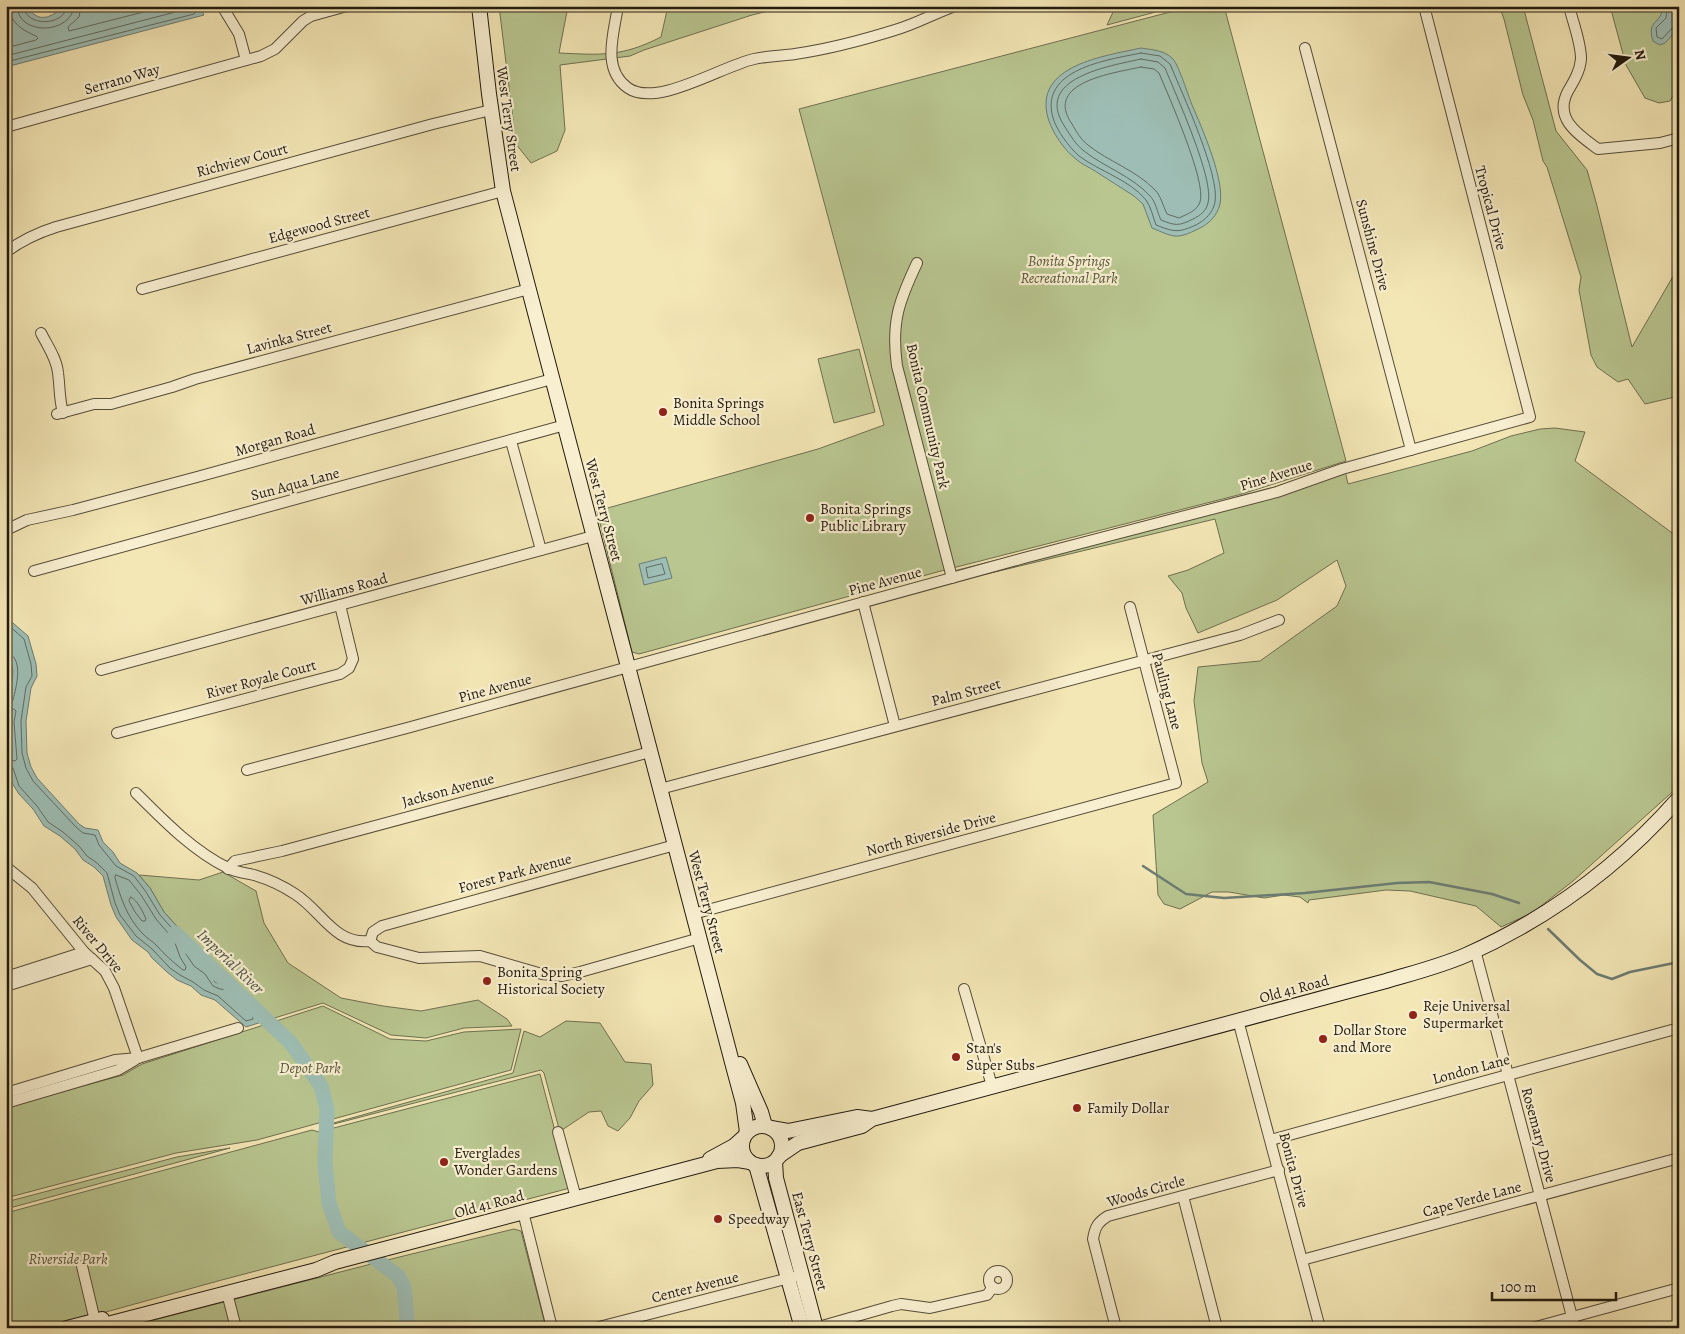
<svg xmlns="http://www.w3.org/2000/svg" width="1685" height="1334" font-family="Alegreya,serif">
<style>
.green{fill:#b9c690;stroke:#6e7050}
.water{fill:#9ebeb5;stroke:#6c7c73}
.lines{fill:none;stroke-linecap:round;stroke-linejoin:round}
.shore{stroke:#606c62;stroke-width:1}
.stream{stroke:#6c7c73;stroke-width:2.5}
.river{stroke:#9ebeb5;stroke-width:15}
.street-casing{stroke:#564d39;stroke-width:12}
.secondary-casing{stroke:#221a0f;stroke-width:16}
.street{stroke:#f8efd0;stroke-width:10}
.secondary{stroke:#f8efd0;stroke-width:14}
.poi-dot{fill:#8f2418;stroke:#f8efd0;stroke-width:2}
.labels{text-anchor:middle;stroke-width:4.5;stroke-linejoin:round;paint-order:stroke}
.street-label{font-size:15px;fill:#221a0f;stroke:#f8efd0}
.park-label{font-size:15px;font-style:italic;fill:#57563c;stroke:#f8efd0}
.poi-label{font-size:15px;fill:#221a0f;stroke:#f8efd0;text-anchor:start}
.water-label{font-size:16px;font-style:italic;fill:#4d5349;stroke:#f8efd0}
</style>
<rect width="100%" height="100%" fill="#f4e7b6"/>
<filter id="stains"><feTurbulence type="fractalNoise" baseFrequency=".004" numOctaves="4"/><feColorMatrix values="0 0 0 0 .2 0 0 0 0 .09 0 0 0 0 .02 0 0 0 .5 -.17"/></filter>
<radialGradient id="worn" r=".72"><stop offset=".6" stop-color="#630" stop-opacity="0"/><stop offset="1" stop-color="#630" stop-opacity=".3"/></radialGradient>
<g class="green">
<path d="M499 6H568L559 53C601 55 622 57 661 37L668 6H789L752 15 644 50 630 56 560 65 565 130 557 151 531 163 516 144Z"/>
<polygon points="1121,6 1178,6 1107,25 1114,10"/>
<polygon points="1193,6 1224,6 1346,461 1242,494 941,571 639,654 632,652 597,511 818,449 884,425 799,109"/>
<polygon points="1499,6 1523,6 1556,131 1587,170 1596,202 1632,347 1679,266 1679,327 1675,344 1679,347 1679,396 1645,404 1628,379 1618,382 1597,367 1591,355 1579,290 1581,277 1547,167 1543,161 1533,120 1523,95 1504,19"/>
<polygon points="1610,6 1679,6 1679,85 1670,101 1659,103 1645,98 1626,65"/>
<polygon points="859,349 875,412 834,423 818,359"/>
<polygon points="1555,428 1585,432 1575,461 1679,538 1679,786 1573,881 1532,913 1501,927 1476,906 1410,891 1386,890 1309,900 1308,903 1300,897 1284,895 1264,898 1229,892 1212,892 1180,909 1164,904 1158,895 1153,815 1208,782 1202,763 1194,701 1198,667 1260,661 1337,606 1346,586 1337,560 1277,600 1198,633 1186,608 1182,593 1168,576 1188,570 1224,553 1215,519 949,583 946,573 1242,497 1344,466 1348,484 1472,451 1511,436 1540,429"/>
<path d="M223 872 256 891 264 923 288 963 341 998 383 1006 421 1011 478 1000 507 1019 512 1026 464 1028 426 1038 391 1035 323 1003 268 1020C257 1012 242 1004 238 990L215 982 212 976 204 967 197 963 190 952 187 938 183 933 164 912 150 888 139 875 199 880Z"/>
<polygon points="323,1006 390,1039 426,1041 464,1032 521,1029 511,1070 257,1140 176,1153 6,1198 6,1107 123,1075 142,1064"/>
<polygon points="566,1021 600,1023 625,1062 651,1064 653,1085 639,1101 630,1118 618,1131 608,1126 601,1111 589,1112 562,1130 561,1136 544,1073 541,1070 330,1125 330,1124 513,1073 524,1031 540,1037"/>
<polygon points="540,1074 570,1188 218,1281 48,1328 6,1328 6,1213 312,1130 326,1134 326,1130"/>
<polygon points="230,1148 6,1209 6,1202 177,1157"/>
<polygon points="514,1229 521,1231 546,1328 123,1328 379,1262"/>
</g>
<g class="water">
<path d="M7 6H27C39 25 51 17 65 6H199L204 15 6 67Z"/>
<path d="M1663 6H1679V28L1665 43 1660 45 1653 41C1646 19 1662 25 1663 6Z"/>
<path d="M1141 48C1153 50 1164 50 1173 59 1179 66 1188 95 1192 105 1202 128 1225 180 1220 204 1217 216 1209 224 1198 229 1176 240 1174 237 1152 228L1143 204 1134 196C1121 188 1108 179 1095 171 1089 167 1081 164 1076 159 1064 150 1052 132 1048 118 1033 65 1105 56 1141 48Z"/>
<polygon points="666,557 672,578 644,585 639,564"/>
<polygon points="6,617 28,636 36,664 37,676 31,688 26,721 27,753 31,767 37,778 79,824 85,828 98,830 103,842 113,852 120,863 137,873 150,888 164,912 183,933 187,938 190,952 197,963 209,971 215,982 221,985 234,984 244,1002 268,1020 246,1027 215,1000 201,995 191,986 177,980 167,972 152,958 148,952 132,940 116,917 111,905 103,876 94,867 83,860 75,849 60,836 44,826 33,809 19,794 12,783 6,762 6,724 7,709 13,672 12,665 6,656"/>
</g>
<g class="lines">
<g class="shore">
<path d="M17 6C18 37 72 34 74 6"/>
<path d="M23 6C26 28 65 26 67 6"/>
<polyline points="81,6 79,17 68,27 69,31 167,6"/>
<polyline points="1668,6 1666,18 1656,28 1657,37 1662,39 1674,26 1679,25"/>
<path d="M6 48 36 40 38 38 36 36C22 30 10 23 9 6"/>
<path d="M1141 53 1160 56 1170 64C1182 93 1220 175 1215 202 1213 213 1205 220 1196 225 1178 233 1174 232 1156 225 1153 217 1151 207 1146 200 1130 180 1099 171 1079 156 1069 147 1057 131 1053 118 1039 69 1107 60 1141 53Z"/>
<polyline points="6,56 187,9 189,6"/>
<path d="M1141 59 1158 62 1165 68C1175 93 1215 180 1208 203 1206 211 1201 215 1193 219 1179 226 1176 226 1161 220 1157 212 1156 202 1150 196 1132 176 1104 167 1084 151 1076 145 1070 135 1065 127 1032 78 1110 66 1141 59Z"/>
<polyline points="6,62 194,14 196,12 195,6"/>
<path d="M1141 67 1154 69 1159 73C1168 95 1207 182 1200 202 1197 211 1187 214 1179 218L1167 214C1163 206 1161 196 1155 190 1136 170 1109 162 1088 145 1081 140 1076 131 1072 124 1043 82 1114 73 1141 67Z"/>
<polygon points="662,564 665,574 648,578 646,568"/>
<polyline points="6,623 24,639 31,664 32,676 26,687 21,721 22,753 26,768 33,781 76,827 83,833 95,835 99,845 116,866 134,876 146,892 160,915 179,936 186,954 194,966 205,974 213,986 220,989 232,990 236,1000 253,1016 253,1019 246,1021 218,996 204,990 193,982 180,975 170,968 152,949 136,936 120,915 115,903 107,873 97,863 87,856 79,846 63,832 48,822 37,806 19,786 13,768 6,766"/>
<path d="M6 653C25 656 16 688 13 700L11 703 6 704"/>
<polyline points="6,710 14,709 16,711 14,722 17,759 15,761 6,759"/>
<path d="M116 875 129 880 141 895 156 919 174 940 180 957 186 967 185 970H183C173 962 165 955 157 946 153 941 146 938 142 933 127 917 121 899 115 878Z"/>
<path d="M131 897C138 901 143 912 146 919L145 921H142L135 912 129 901Z"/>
</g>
<g class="stream">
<polyline points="1143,866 1186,894 1224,898 1305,893 1397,883 1429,882 1492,894 1519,903"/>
<polyline points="1548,929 1580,960 1597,974 1612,979 1630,972 1679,962"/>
</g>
<polyline class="river" points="175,933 291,1043 321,1086 327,1109 325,1163 329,1203 339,1232 398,1276 404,1287 407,1319 405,1328"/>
<g class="street-casing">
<g id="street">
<polyline points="222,6 239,34 246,60"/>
<path d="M618 6C614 33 601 69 628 88 657 108 722 66 754 59 767 56 781 56 795 54 829 49 863 40 895 30 916 24 935 13 955 6"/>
<path d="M1569 6C1573 23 1581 42 1581 59 1580 71 1574 81 1568 91 1553 119 1579 135 1598 149L1660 143 1679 138"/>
<polyline points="1305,48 1411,450"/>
<polyline points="6,127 261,56 275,49 303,21 311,16 347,6"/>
<path d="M6 252C22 240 37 233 56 227L433 124 491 110"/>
<path d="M917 263C899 301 891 322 897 366L952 578"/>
<polyline points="142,289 503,191"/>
<path d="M41 333C47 345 57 359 58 373 60 387 59 398 63 413"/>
<polyline points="57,414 94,404 111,404 172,387 195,379 529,289"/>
<polyline points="511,441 541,550"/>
<polyline points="6,530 27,520 73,510 197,477 552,379"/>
<polyline points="34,571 565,425"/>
<polyline points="863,602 895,726"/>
<polyline points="101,670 593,536"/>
<polyline points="117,733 340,674 349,668 353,659 340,605"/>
<polyline points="247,770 407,728 1024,558 1277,492 1342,469 1530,417 1424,6"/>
<polyline points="660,789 1240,635 1279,620"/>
<path d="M136 793C163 820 193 851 228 868 236 872 245 873 254 875 268 879 283 886 295 894 322 911 334 945 370 941L377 947 419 958 480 956 542 974 562 976 580 972 700 938"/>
<polyline points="6,867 32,888 84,952 105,971 114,988 138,1058"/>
<polyline points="228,869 235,861 282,851 650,752"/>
<polyline points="693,914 1176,783 1130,607"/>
<polyline points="370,941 373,932 382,926 675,845"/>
<polyline points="1475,950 1575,1328"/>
<polyline points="6,977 84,952"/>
<polyline points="6,986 92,959"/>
<polyline points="964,989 992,1086"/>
<polyline points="1238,1020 1320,1328"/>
<polyline points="6,1093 115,1060 138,1058 238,1028"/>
<polyline points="6,1103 118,1070 135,1060"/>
<polyline points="558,1132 576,1198"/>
<polyline points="1271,1140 1679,1028"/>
<polyline points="1183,1196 1217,1328"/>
<polyline points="523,1212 552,1328"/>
<polyline points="1302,1260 1679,1158"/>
<polyline points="82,1266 96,1325"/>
<circle cx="998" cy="1280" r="9"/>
<polyline points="227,1293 236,1328"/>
<polyline points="595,1328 793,1277"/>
<polyline points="815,1328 892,1306 901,1304 930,1308 987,1295 993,1287"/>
<path d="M1116 1328 1093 1239C1095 1227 1098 1222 1108 1216L1279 1170"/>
<polyline points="1532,1328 1679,1288"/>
</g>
</g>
<g class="secondary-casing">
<g id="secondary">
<polyline points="479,6 489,94 503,191 733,1066 743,1103 747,1132"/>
<polyline points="740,1064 761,1112 765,1126"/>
<circle cx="762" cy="1146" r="20"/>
<polyline points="771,1128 788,1131 857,1117 872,1119"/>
<path d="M779 1156 798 1143 862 1126 872 1119 1386 981C1413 973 1441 966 1466 955 1547 919 1620 865 1679 798"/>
<polyline points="710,1159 734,1146 743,1138"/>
<polyline points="775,1162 776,1178 816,1328"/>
<polyline points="756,1165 802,1328"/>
<polyline points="67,1328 102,1319"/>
<polyline points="92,1328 316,1270 335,1262 717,1161 738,1160 750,1162"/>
</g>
</g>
<use href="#street" class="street"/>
<use href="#secondary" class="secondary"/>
</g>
<g class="poi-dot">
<circle cx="663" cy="412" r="5"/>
<circle cx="810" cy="518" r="5"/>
<circle cx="487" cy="981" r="5"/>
<circle cx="1413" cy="1015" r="5"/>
<circle cx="1323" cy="1039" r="5"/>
<circle cx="956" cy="1057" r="5"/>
<circle cx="1077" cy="1108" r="5"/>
<circle cx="444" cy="1162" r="5"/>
<circle cx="718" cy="1219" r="5"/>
</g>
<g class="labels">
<g class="street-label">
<text transform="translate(122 79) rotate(-16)" y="5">Serrano Way</text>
<text transform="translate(509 119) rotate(82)" y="5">West Terry Street</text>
<text transform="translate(242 160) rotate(-15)" y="5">Richview Court</text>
<text transform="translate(1491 208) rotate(75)" y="5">Tropical Drive</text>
<text transform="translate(319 225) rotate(-15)" y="5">Edgewood Street</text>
<text transform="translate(1373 245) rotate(75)" y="5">Sunshine Drive</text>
<text transform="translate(289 338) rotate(-15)" y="5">Lavinka Street</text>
<text transform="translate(928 416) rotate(77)" y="5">Bonita Community Park</text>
<text transform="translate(275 440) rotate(-16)" y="5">Morgan Road</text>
<text transform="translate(1276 475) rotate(-17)" y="5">Pine Avenue</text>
<text transform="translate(295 484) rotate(-15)" y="5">Sun Aqua Lane</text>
<text transform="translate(604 510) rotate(75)" y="5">West Terry Street</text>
<text transform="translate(885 581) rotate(-15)" y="5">Pine Avenue</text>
<text transform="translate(344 589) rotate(-15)" y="5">Williams Road</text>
<text transform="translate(261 679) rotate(-15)" y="5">River Royale Court</text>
<text transform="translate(495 688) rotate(-15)" y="5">Pine Avenue</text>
<text transform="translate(1167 691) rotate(75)" y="5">Pauling Lane</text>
<text transform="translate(966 692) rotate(-15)" y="5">Palm Street</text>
<text transform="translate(448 790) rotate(-15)" y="5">Jackson Avenue</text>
<text transform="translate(931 834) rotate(-15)" y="5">North Riverside Drive</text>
<text transform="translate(515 873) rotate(-15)" y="5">Forest Park Avenue</text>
<text transform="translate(707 902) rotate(75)" y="5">West Terry Street</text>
<text transform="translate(98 944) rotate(50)" y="5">River Drive</text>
<text transform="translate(1294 989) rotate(-15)" y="5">Old 41 Road</text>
<text transform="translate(1471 1069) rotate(-15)" y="5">London Lane</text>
<text transform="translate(1539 1135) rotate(75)" y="5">Rosemary Drive</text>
<text transform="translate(1294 1170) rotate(75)" y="5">Bonita Drive</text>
<text transform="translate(1146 1191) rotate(-16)" y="5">Woods Circle</text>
<text transform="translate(1472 1199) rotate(-15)" y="5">Cape Verde Lane</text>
<text transform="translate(489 1204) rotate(-15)" y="5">Old 41 Road</text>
<text transform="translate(810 1241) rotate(75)" y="5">East Terry Street</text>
<text transform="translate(695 1287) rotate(-14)" y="5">Center Avenue</text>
</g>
<g class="park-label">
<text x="1069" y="266">Bonita Springs<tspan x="1069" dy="17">Recreational Park</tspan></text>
<text x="310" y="1073">Depot Park</text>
<text x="68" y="1264">Riverside Park</text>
</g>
<g class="poi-label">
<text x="673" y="408">Bonita Springs<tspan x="673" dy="17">Middle School</tspan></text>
<text x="820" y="514">Bonita Springs<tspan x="820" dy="17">Public Library</tspan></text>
<text x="497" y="977">Bonita Spring<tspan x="497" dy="17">Historical Society</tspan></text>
<text x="1423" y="1011">Reje Universal<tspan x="1423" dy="17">Supermarket</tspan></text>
<text x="1333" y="1035">Dollar Store<tspan x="1333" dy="17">and More</tspan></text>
<text x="966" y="1053">Stan's<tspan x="966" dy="17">Super Subs</tspan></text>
<text x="1087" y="1113">Family Dollar</text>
<text x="454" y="1158">Everglades<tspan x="454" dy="17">Wonder Gardens</tspan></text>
<text x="728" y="1224">Speedway</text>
</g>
<g class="water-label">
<text transform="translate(231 961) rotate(44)" y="6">Imperial River</text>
</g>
</g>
<rect width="1685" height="1334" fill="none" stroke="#f4e7b6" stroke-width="25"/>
<rect x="8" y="8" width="1670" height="1319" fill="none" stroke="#221a0f" stroke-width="2.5"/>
<rect x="12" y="12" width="1660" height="1309" fill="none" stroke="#221a0f"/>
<g transform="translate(1628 58) rotate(76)" stroke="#f8efd0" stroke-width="4" paint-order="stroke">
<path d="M0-4L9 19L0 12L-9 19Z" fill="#221a0f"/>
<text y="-8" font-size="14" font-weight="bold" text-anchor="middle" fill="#221a0f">N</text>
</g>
<path d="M1492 1292v8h124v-8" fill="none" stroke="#221a0f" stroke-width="2.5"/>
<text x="1500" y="1292" font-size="15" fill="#221a0f" stroke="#f8efd0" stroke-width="4" paint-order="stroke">100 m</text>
<rect width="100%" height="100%" filter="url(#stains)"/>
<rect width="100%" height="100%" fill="url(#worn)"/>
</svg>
